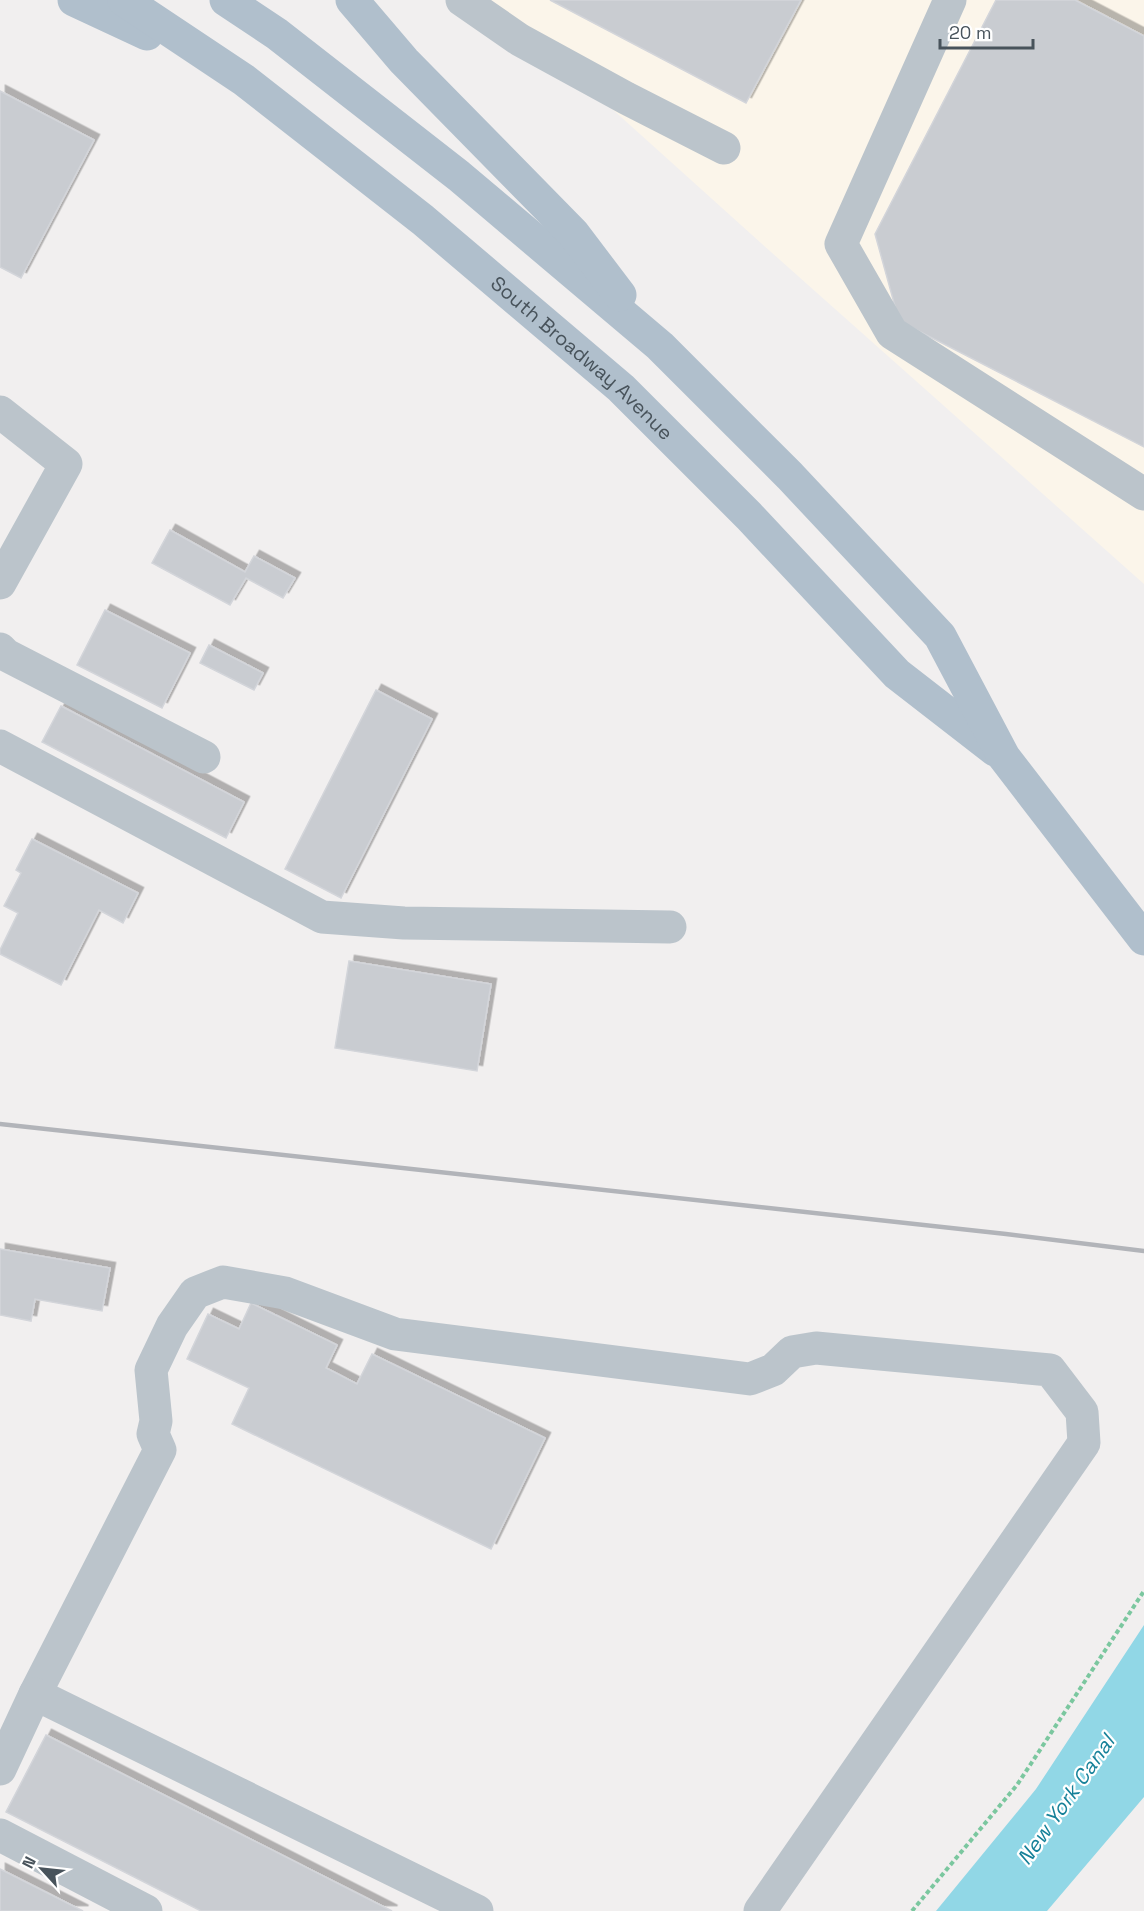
<svg xmlns="http://www.w3.org/2000/svg" width="1144" height="1911" font-family="'Space Grotesk',sans-serif">
<style>
.commercial{fill:#fbf5ea}
.water{fill:#91d7e6}
.building{fill:#c9ccd1;stroke:#d3d5da;stroke-width:1.5;filter:url(#shadow)}
.lines{fill:none;stroke-linecap:round;stroke-linejoin:round}
.path{stroke:#7bc79f;stroke-width:4;stroke-dasharray:4.5 3;stroke-linecap:butt}
.minor{stroke:#bbc4cb;stroke-width:33}
.major{stroke:#b0bfcc;stroke-width:33}
.rail{stroke:#b2b4b9;stroke-width:4.5}
.labels{text-anchor:middle;stroke-width:4.5;stroke-linejoin:round;paint-order:stroke}
.street-label{font-size:20px;fill:#48535b;stroke:#fff}
.water-label{font-size:21px;font-style:italic;fill:#168199;stroke:#fff}
</style>
<defs>
<filter id="shadow"><feDropShadow dx="5.5" dy="-5.5" stdDeviation="0" flood-color="#0004"/></filter>
</defs>
<rect width="100%" height="100%" fill="#f1efef"/>
<polygon class="commercial" points="491,0 1144,0 1144,584 771,252"/>
<polygon class="water" points="1144,1625 1144,1797 1047,1911 936,1911 1036,1789"/>
<g class="building">
<polygon points="550,0 801,0 746,103"/>
<polygon points="996,0 1075,0 1144,36 1144,447 899,321 875,234"/>
<polygon points="0,91 94,140 21,278 0,267"/>
<polygon points="170,530 245,572 254,556 295,578 283,598 246,578 230,605 152,563"/>
<polygon points="105,610 190,653 162,708 77,665"/>
<polygon points="209,645 263,673 254,690 200,663"/>
<polygon points="376,690 432,719 341,898 285,869"/>
<polygon points="61,706 244,802 226,838 42,742"/>
<polygon points="32,839 138,893 123,923 99,910 61,985 0,954 0,950 18,913 4,906 21,873 16,870"/>
<polygon points="349,961 491,984 477,1071 335,1048"/>
<polygon points="0,1249 110,1268 102,1311 35,1299 31,1321 0,1315"/>
<polygon points="251,1303 337,1345 326,1368 357,1384 372,1354 545,1438 491,1549 232,1424 249,1388 187,1359 208,1314 239,1329"/>
<polygon points="46,1735 392,1911 201,1911 6,1812"/>
<polygon points="0,1869 83,1911 0,1911"/>
</g>
<g class="lines">
<polyline class="path" points="912,1911 1017,1785 1144,1591"/>
<g class="minor">
<polyline points="462,0 520,40 626,98 724,148"/>
<polyline points="950,0 841,244 892,333 1144,494"/>
<polyline points="0,412 66,464 0,583"/>
<polyline points="0,649 6,655 204,757"/>
<polyline points="0,746 322,917 404,923 670,927"/>
<polyline points="35,1694 160,1450 153,1434 156,1421 151,1370 172,1326 195,1293 223,1282 285,1293 395,1334 750,1379 773,1370 792,1352 816,1348 1050,1370 1082,1412 1084,1443 760,1911"/>
<polyline points="0,1769 35,1694 477,1911"/>
<polyline points="0,1835 146,1911"/>
</g>
<g class="major">
<polyline points="74,0 147,34"/>
<path id="s1" d="M124 0 244 80 423 220 621 388 749 516 897 674 995 750"/>
<polyline points="226,0 277,34 459,176 660,346 790,476 940,636 1004,757 1144,939"/>
<polyline points="352,0 404,61 573,233 620,295"/>
</g>
<polyline class="rail" points="0,1124 1006,1234 1144,1251"/>
</g>
<g class="labels">
<g class="street-label">
<text dy="7" stroke="none"><textPath href="#s1" startOffset="582">South Broadway Avenue</textPath></text>
</g>
<g class="water-label">
<text transform="translate(1066 1800) rotate(-55)" y="7">New York Canal</text>
</g>
</g>
<g transform="translate(42 1869) rotate(297)" stroke="#ffffff" stroke-width="4.5" paint-order="stroke">
<path d="M0-4.5L10 22L0 15L-10 22Z" fill="#48535b"/>
<text y="-9" font-size="16" font-weight="bold" text-anchor="middle" fill="#48535b">N</text>
</g>
<path d="M940 39v9h93v-9" fill="none" stroke="#48535b" stroke-width="3"/>
<text x="949" y="39" font-size="18" fill="#48535b" stroke="#ffffff" stroke-width="4.5" paint-order="stroke">20 m</text>
</svg>
